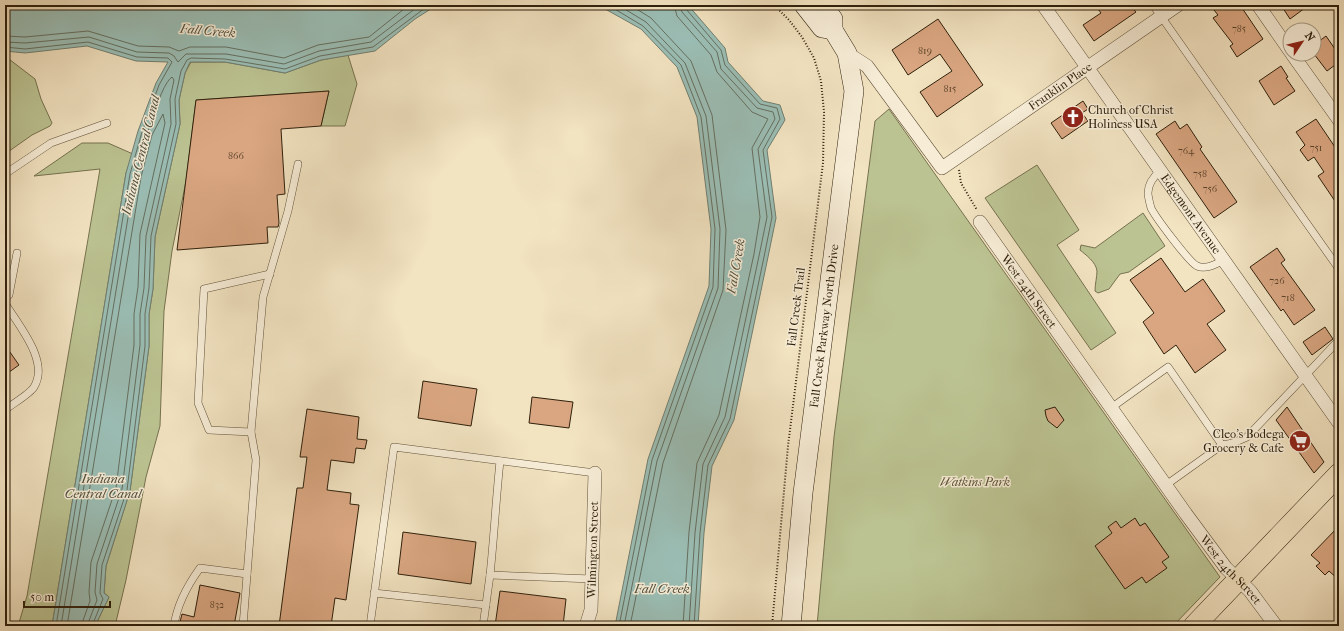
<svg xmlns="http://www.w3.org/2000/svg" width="1344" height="631" font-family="'IM FELL French Canon',serif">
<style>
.green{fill:#bcc392;stroke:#76724f}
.water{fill:#9bbeb5;stroke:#707f71}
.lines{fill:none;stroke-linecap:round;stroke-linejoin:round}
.shore{stroke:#656f60;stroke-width:1}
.building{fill:#d9a681;stroke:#2f200c}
.lane-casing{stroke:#605139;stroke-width:8}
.street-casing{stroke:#605139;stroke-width:14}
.secondary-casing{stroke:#2f200c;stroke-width:20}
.primary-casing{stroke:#2f200c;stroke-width:22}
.path{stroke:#2f200c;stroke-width:2;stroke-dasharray:1 2;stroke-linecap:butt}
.lane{stroke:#f7edd7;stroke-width:7}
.street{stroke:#f7edd7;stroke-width:13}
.secondary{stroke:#f7edd7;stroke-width:19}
.primary{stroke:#f2e3c1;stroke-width:21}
.labels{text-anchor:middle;stroke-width:3;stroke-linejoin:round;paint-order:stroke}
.number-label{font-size:10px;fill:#5a4229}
.street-label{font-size:12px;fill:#2f200c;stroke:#f7edd7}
.poi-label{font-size:12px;fill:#2f200c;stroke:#f7edd7;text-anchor:start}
.park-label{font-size:12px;font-style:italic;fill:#595134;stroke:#f7edd7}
.water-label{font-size:13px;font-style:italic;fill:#4f4f3f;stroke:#f7edd7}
</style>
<rect width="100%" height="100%" fill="#f2e3c1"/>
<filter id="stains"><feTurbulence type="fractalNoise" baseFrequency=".005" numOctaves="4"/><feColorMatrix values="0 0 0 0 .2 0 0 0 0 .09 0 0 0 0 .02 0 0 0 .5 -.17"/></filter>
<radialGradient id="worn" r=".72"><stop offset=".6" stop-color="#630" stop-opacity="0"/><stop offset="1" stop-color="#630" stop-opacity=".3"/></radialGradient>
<g class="green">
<polygon points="348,55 357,84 345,126 321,126 329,91 196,100 186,181 172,251 164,311 160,426 146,477 126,580 115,626 95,626 109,597 104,593 106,566 130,491 149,346 149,314 153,289 155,237 180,124 179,100 185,73 191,62 225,62 285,73 321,60"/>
<polygon points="5,56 35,79 41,99 52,123 50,126 32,135 5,154"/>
<polygon points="889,109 1220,577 1173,626 817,626 834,437 875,121"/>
<polygon points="82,143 108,143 133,154 126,173 52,626 18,626 27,596 100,169 34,176"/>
<polygon points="1037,165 1079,230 1057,245 1116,333 1091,350 985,198"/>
<path d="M1143 213 1165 246 1129 272 1120 274 1109 289 1098 293 1095 291C1095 284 1097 277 1097 271 1096 262 1086 255 1080 250L1081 245 1095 248Z"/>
</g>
<g class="water">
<polygon points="5,5 437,5 415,19 375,51 321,60 285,73 225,62 190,62 185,73 179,100 180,124 155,237 153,289 149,314 149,346 130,491 106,566 104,593 109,597 95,626 52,626 126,173 138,131 156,83 168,62 136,61 87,46 25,53 5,51"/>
<polygon points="598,5 688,5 725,48 728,62 763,101 780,105 785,120 767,150 776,218 768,257 734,420 712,466 704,533 698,626 615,626 648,459 709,286 711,229 697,117 677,67 641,29"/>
</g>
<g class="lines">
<g class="shore">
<polyline points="608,5 643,26 681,65 701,117 715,229 713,287 652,460 619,626"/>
<polyline points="618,5 646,22 685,63 706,116 720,229 718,288 657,461 624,626"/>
<polyline points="630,5 651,18 691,61 712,115 726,230 723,290 663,463 630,626"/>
<polyline points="674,5 677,16 711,55 717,72 752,112 768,119 752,148 760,217 754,254 719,415 697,463 689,532 683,626"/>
<polyline points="680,5 682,12 717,52 721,69 757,108 773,112 775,119 758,149 767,217 759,256 725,417 703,464 695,533 689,626"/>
<polyline points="685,5 686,9 721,50 725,65 760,104 777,108 780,119 763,150 772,217 764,257 730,419 708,465 700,533 694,626"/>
<polyline points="5,36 25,37 88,31 138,46 169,47 179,51 190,47 226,47 284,58 318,45 369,37 409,5"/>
<polyline points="5,42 25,43 89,37 137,52 169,53 174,56 178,62 186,54 226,54 284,64 319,51 371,42 420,5"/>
<polyline points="5,47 25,49 88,42 137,57 168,58 172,62 159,85 142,132 130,174 56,626"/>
<path d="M61 626 135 175C141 157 159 85 172 77L174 80 170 99 171 124 146 236 144 288 140 314V345L122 489 97 564 95 592 97 600 87 626"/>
<polyline points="67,626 141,177 152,135 163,114 165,123 140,234 138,287 134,314 134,345 116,488 91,562 89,592 90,601 81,626"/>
<polyline points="92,626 103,599 100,593 102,565 127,490 145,346 145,314 149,288 151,236 176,124 175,99 181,71 187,60 191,58 225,59 285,69 320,56 373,47 429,5"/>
</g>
</g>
<g class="building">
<polygon points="1095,5 1130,5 1136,12 1094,41 1083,25 1101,13"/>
<polygon points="1210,5 1240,5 1263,39 1237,57 1230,46 1233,44 1213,18 1218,15"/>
<polygon points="1281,5 1309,5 1290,19"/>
<polygon points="938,19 983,85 937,117 920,92 952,71 940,54 908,75 892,50"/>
<polygon points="1326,36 1335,49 1339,46 1339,62 1327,71 1314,54 1314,45"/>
<polygon points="1281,66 1288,77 1286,78 1295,91 1274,105 1259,81"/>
<polygon points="329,91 321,126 281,129 285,194 277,195 279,223 278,227 267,227 268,243 177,250 196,100"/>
<polygon points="1083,101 1088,109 1082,113 1088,121 1062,139 1051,123"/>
<polygon points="1316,119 1339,153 1339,207 1318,176 1324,172 1314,157 1308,161 1300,150 1305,145 1296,132"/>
<polygon points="1175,121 1180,129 1187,124 1202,147 1200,149 1237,202 1214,218 1156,134"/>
<polygon points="1277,248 1285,260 1281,263 1315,310 1294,325 1283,309 1281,311 1250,267"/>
<polygon points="1161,258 1185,292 1203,279 1225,311 1207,324 1226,350 1195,373 1176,345 1164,354 1143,322 1154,313 1130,280"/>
<polygon points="1325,327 1333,339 1312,355 1303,342"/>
<polygon points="5,345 19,365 5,375"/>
<polygon points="423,381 477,389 471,426 418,418"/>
<polygon points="532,397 573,402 569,428 529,423"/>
<polygon points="1055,407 1064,420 1057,428 1048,421 1046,416 1045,410"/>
<polygon points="1287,407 1324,462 1314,473 1276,420"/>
<polygon points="307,409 359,417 357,439 367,440 365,449 356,448 354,463 331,460 327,490 351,493 350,504 359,505 346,600 335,598 331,626 279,626 297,488 303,488 307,457 300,457"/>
<polygon points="1135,518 1140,526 1145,523 1169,557 1162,562 1167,568 1146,583 1142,577 1125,589 1095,546 1112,533 1108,527 1116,521 1121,528"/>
<polygon points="1339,526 1339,580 1329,571 1325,575 1316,566 1320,563 1311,555"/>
<polygon points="403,532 476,542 471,584 398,574"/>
<polygon points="200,585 240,593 234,626 179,626 182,614 194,617"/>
<polygon points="500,591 566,599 563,626 495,626"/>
</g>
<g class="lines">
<g class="lane-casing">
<g id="lane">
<polyline points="1153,5 1339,269"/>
<path d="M1161 170C1154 176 1148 183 1148 193 1148 197 1150 204 1151 208 1156 218 1189 262 1197 266 1206 270 1216 264 1224 260"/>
<polyline points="5,174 51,143 107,123"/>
<polyline points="5,299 9,295 17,253"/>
<path d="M5 303C18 325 50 361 34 387 30 394 12 404 5 410"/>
<polyline points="1111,408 1168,367 1222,445"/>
<polyline points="251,432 209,430 198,403 204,289 270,274"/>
<path d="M500 461C496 499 494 537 490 575L592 579"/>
<polyline points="1166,485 1222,445 1233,443 1247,437 1339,340"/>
<polyline points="374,593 486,605"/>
<path d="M174 626C177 604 187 586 200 568L247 574"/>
<polyline points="243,626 256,460 251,432 263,297 288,211 298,164"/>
<polyline points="370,626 394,447 595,473"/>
<polyline points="483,626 490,575"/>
</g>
</g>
<g class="street-casing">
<g id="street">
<path id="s1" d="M1043 5 1339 423"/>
<polyline points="1258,5 1290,51"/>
<path id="s2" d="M847 53 867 66 942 168 1178 5"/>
<polyline points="1292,54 1339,120"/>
<path id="s3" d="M980 222 1186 514 1226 568 1250 591 1276 626"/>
<path id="s4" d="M586 626 591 610 595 473"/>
</g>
</g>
<g class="secondary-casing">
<g id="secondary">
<polyline points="804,5 822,28 833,30"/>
<polyline points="823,5 833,19 833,30"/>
<path id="s5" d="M791 626 803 493 854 91 847 53 833 30"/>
</g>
</g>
<g class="primary-casing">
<polyline id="primary" points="1194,626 1339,474"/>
</g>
<g class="path">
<polyline points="959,170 961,183 977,210"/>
<polyline points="772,626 788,446 823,163 824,112 821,81 814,58 802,37 789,20 774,5"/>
</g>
<use href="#lane" class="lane"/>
<use href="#street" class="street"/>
<use href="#secondary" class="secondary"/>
<use href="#primary" class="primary"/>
</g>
<defs>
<g id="church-disc" transform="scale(1.15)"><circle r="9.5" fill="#8f2418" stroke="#f7edd7"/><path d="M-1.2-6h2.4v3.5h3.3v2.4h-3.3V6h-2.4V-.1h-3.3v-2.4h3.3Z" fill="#fff"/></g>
<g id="supermarket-disc" transform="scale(1.15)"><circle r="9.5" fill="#8f2418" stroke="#f7edd7"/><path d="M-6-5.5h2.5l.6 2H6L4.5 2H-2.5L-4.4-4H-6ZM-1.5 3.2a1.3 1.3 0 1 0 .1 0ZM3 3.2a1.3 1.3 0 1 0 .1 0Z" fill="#fff"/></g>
</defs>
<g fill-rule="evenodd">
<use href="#church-disc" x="1073" y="117"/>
<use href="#supermarket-disc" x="1300" y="441"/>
</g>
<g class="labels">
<g class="number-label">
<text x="1239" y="32">785</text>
<text x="925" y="54">819</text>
<text x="950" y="92">815</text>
<text x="1316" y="151">751</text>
<text x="1186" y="154">764</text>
<text x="236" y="159">866</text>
<text x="1200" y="177">758</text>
<text x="1210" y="192">756</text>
<text x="1277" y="284">726</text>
<text x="1288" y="301">718</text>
<text x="217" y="608">832</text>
</g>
<g class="street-label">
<text dy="4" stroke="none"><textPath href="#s2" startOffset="294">Franklin Place</textPath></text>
<text dy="4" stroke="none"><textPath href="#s1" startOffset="256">Edgemont Avenue</textPath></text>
<text dy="4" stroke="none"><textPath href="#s3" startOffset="85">West 24th Street</textPath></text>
<text transform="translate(796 307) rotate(-83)" y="4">Fall Creek Trail</text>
<text dy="4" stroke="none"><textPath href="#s5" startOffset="302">Fall Creek Parkway North Drive</textPath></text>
<text dy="4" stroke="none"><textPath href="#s4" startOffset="77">Wilmington Street</textPath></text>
<text dy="4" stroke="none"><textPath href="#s3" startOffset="429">West 24th Street</textPath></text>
</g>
<g class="poi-label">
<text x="1088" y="114">Church of Christ<tspan x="1088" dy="14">Holiness USA</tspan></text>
<text x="1284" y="438" text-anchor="end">Cleo's Bodega<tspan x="1284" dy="14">Grocery &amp; Cafe</tspan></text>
</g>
<g class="park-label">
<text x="975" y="486">Watkins Park</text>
</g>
<g class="water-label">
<text transform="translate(208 30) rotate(5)" y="5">Fall Creek</text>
<text transform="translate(140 155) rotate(-76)" y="5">Indiana Central Canal</text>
<text transform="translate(735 266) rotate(-80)" y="5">Fall Creek</text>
<text x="103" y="483">Indiana<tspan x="103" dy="15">Central Canal</tspan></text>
<text x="662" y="593">Fall Creek</text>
</g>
</g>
<rect width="1344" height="631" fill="none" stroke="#f2e3c1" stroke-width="20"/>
<rect x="6" y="6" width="1332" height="619" fill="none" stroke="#2f200c" stroke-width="2"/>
<rect x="10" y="10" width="1324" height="611" fill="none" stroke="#2f200c"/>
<g transform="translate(1302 42) rotate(55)"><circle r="19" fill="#f7edd7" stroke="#a79b86"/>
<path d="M0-3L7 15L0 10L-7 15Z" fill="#8f2418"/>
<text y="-6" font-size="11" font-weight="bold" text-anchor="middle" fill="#2f200c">N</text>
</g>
<path d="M24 601v6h86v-6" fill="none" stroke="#2f200c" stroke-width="2"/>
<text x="30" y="601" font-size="12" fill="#2f200c" stroke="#f7edd7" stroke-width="3" paint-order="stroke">50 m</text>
<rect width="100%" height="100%" filter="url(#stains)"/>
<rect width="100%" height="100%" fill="url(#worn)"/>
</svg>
